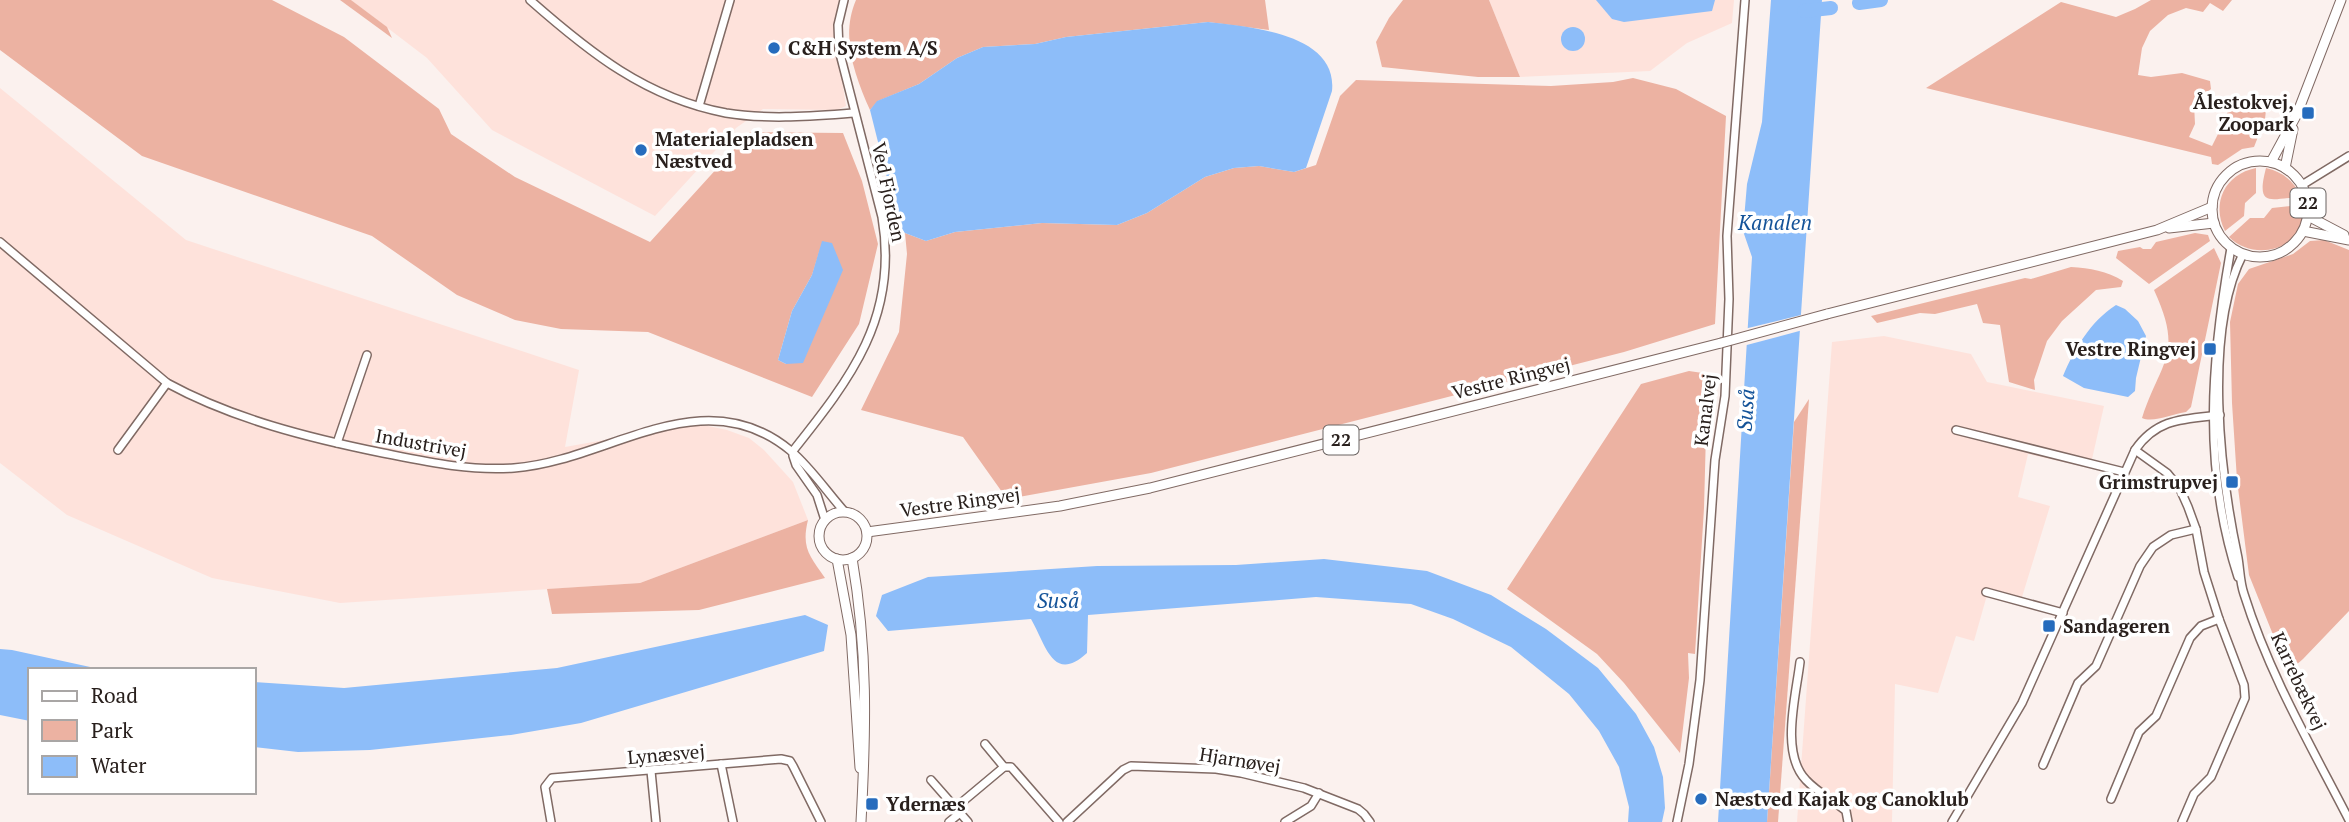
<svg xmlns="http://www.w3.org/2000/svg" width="2349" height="822" font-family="'PT Serif',serif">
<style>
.built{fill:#fee2db}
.green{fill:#ecb2a2;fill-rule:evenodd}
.water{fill:#8dbdf9}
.pier{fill:#fbf1ee}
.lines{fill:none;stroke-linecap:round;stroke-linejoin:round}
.river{stroke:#8dbdf9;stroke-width:14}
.minor-casing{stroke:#806a64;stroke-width:10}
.major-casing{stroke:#806a64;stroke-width:11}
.minor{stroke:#fff;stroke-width:7}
.major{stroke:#fff;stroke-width:9}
.major-bridge-casing{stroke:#806a64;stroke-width:11;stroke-linecap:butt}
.major-bridge{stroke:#fff;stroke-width:9}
.poi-dot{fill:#266cbd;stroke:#fff;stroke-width:2.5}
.labels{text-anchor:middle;stroke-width:7;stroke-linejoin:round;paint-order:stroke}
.shield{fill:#fff;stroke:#696361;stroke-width:2}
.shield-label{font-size:18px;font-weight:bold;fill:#29201d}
.poi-label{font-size:19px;font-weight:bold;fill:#29201d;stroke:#fff;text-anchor:start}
.street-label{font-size:19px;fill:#29201d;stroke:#fff}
.water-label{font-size:21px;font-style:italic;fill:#145399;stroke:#fff}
</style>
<rect width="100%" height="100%" fill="#fbf1ee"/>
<g class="built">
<polygon points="351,0 839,0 834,26 835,51 841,73 846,106 837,110 763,109 736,128 655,216 492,130 427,58"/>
<polygon points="1489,0 1734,0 1732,23 1687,43 1650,71 1520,77"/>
<polygon points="0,88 186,240 579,370 565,447 682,426 708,426 727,430 749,438 764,450 793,482 808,520 640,583 340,603 212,578 67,515 0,463"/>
<polygon points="1884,336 1971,354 1987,382 2104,406 2090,468 2028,454 2018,497 2050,506 2022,597 1989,588 1974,641 1956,636 1938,693 1895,684 1892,822 1797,822 1832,342"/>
</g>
<g class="green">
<path d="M0 0H272L344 37 439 109 451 134 515 177 650 242 750 132 843 133 862 181 878 244 859 324 812 397 648 332 561 329 515 320 457 295 372 236 142 156 0 50ZM822 242 786 364 778 360 792 311 812 275Z"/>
<polygon points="340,0 351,0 387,27 392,38"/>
<path d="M856 0H1265L1269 30 1208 22 1066 37 1035 44 983 47 957 58 919 84 878 101 870 110C855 76 840 37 856 0Z"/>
<polygon points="1403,0 1489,0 1520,77 1478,77 1382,67 1376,42 1389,18"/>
<polygon points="2151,0 2232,0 2223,11 2210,3 2203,12 2186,8 2168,15 2150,31 2142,48 2138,75 2151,77 2182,73 2210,81 2211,89 2194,104 2195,124 2189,137 2212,146 2223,124 2233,97 2266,110 2265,119 2254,147 2242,149 2218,165 2212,164 2211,157 1926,88 2061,2 2116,17 2135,9"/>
<polygon points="1633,78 1676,89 1726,116 1715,324 1624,352 1151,473 1007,499 963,437 861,410 899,332 907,254 905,233 926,241 955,232 1042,223 1117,225 1147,213 1205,177 1234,168 1259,166 1294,172 1316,165 1340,96 1356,80 1551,86 1613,82"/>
<path d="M2256 168V193L2245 203 2244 216 2225 231C2211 203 2225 174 2256 168Z"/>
<path d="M2266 168C2283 172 2294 181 2301 197 2272 198 2255 210 2266 168Z"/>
<path d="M2301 205C2313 244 2258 266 2229 237L2250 218H2264L2272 208Z"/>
<polygon points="2195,233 2208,235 2210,241 2149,284 2116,258 2118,251 2140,247 2143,249 2151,249 2156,242"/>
<polygon points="2324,240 2349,250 2349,611 2303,659 2288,672 2249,575 2237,480 2232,403 2230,322 2238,284 2249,269 2293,254 2310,241"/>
<path d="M2214 248 2221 263 2191 407 2186 412C2173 414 2153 423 2142 418 2161 360 2184 355 2154 290Z"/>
<path d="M2071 267C2090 268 2107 271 2123 281L2121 287 2096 290 2062 321 2047 341 2034 380 2035 390 2009 382 2000 325 1983 323 1977 304 1935 314 1920 313 1877 323 1871 316 2025 278 2031 279Z"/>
<polygon points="1689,371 1716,375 1706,433 1704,508 1695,654 1688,653 1689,678 1680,753 1624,683 1597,654 1507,589 1641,384"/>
<polygon points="1809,399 1778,822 1767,822 1794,422"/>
<path d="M808 520C801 548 810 556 825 578L699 610 552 614 547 589 640 583Z"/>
</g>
<g class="water">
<polygon points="1596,0 1715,0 1712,11 1624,22 1612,19"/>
<polygon points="1771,0 1822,0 1767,822 1718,822 1752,257 1743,231 1747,184 1762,122"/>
<path d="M1208 22C1249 27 1338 33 1332 91L1306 168 1294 172 1259 166 1234 168 1205 177 1147 213 1117 225 1042 223 955 232 926 241 905 233 899 226 870 110 877 101 919 84 957 58 983 47 1035 44 1066 37Z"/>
<circle cx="1573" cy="39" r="12"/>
<polygon points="822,241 832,243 843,270 803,363 786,364 778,360 792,311 812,275"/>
<path d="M2116 305 2125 309 2138 321 2146 336 2136 378 2135 391 2128 397 2084 388 2063 376C2075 348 2090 322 2116 305Z"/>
<path d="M1324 559 1427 571 1491 595 1546 629 1598 668 1636 714 1654 747 1663 777 1665 808 1662 822H1628L1629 807 1619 767 1599 731 1569 694 1511 647 1453 619 1411 604 1316 597 1088 615 1087 653C1053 684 1046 645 1031 619L888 631 876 616 882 595 928 577 1097 566 1236 565Z"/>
<polygon points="805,615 828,625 824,651 581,723 511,735 370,750 298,752 254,747 254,682 344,688 557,668"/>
<polygon points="0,649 12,650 104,670 30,670 30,721 0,715"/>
</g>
<polygon class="pier" points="1805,314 1803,330 1743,346 1744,329"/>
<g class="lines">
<g class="river">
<polyline points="1859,3 1881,0"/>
<polyline points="1804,11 1831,8"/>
</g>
<g class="minor-casing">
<g id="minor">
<path d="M530 0C589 52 646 98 726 113 769 120 812 116 854 113"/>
<polyline points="699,106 730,0"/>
<polyline points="2302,185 2349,156"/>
<path d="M0 242 167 383C233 419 309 438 383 453 428 462 468 471 514 468 609 461 702 377 791 451 811 468 827 492 844 511"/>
<path d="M2231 248C2211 360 2202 466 2238 577"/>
<path d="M2243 254C2203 332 2220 474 2238 558 2240 570 2240 583 2244 594 2269 674 2311 746 2349 820"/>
<polyline points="1956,430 2124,472"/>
<polyline points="337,443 367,355"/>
<polyline points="118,450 167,383"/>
<polyline points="2135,450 2167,473 2180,489 2188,507 2196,529 2204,572 2219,619 2244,685 2245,698 2211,777 2194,794 2182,822"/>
<path d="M792 452C851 378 899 317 882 217L839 50 838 25 844 0"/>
<polyline points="793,456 796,465 817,495 825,520"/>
<polyline points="1986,592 2063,613"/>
<path d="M1800 662C1796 696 1780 753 1806 780 1817 792 1834 801 1846 811L1848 822"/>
<polyline points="985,744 1004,767"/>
<polyline points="721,764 733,822"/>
<polyline points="2043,765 2078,683 2096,666 2140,566 2153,547 2171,535 2196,529"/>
<polyline points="651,771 656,822"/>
<polyline points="931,780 968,822"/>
<polyline points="2111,799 2139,732 2156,716 2190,638 2201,626 2219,619"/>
<polyline points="955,808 1004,767 1011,767 1059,822"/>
<polyline points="551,822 545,787 552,778 781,759 790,761 793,766 821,822"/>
<polyline points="949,822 960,813"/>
<polyline points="1067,822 1123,770 1131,766 1216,769 1241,773 1304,788 1358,809 1364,814 1370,822"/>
<polyline points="1285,822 1311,806 1319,793"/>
<polyline points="1677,822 1689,764 1700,680 1715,460 1725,396 1729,299 1727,236 1745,0"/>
<path d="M1952 822 2022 703 2135 450C2157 418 2184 419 2220 415"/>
</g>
</g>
<g class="major-casing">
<g id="major">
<circle cx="2260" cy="209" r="48"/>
<polyline points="2271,162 2297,114 2341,0"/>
<polyline points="2285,168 2293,129"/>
<polyline points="2308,216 2344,235"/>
<polyline points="2169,228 2214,223"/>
<polyline points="2303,231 2349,240"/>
<polyline points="1827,314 2157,230 2212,207"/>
<circle cx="843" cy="536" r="24"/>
<polyline points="867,532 1060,506 1150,488 1721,343"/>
<path d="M852 558C868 651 866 729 861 822"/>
<polyline points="837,559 851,635 860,768"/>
</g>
</g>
<use href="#minor" class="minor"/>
<use href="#major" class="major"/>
<g class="major-bridge-casing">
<polyline id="major-bridge" points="1721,343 1827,314"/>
</g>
<use href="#major-bridge" class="major-bridge"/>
</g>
<g class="poi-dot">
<circle cx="774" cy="48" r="7"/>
<rect x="2301" y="106" width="14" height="14" rx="3.5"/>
<circle cx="641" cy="150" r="7"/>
<rect x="2203" y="342" width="14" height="14" rx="3.5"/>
<rect x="2225" y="475" width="14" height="14" rx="3.5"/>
<rect x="2042" y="619" width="14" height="14" rx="3.5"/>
<circle cx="1701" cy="799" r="7"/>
<rect x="865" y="797" width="14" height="14" rx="3.5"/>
</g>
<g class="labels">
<g class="shield">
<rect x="2290.5" y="188.5" width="35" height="29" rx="5"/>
<rect x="1323.5" y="425.5" width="35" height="29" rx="5"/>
</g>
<g class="shield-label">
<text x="2308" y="209">22</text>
<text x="1341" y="446">22</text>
</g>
<g class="poi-label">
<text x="788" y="55">C&amp;H System A/S</text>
<text x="2294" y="109" text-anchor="end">Ålestokvej,<tspan x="2294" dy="22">Zoopark</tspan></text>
<text x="655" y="146">Materialepladsen<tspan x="655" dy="22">Næstved</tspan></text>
<text x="2196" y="356" text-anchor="end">Vestre Ringvej</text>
<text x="2218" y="489" text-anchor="end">Grimstrupvej</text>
<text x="2063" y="633">Sandageren</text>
<text x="1715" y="806">Næstved Kajak og Canoklub</text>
<text x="886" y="811">Ydernæs</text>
</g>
<g class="street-label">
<text transform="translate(889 192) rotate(78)" y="7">Ved Fjorden</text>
<text transform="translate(1511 378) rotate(-14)" y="7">Vestre Ringvej</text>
<text transform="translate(1705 410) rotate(-83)" y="7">Kanalvej</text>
<text transform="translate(421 443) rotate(10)" y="7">Industrivej</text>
<text transform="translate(960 502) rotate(-8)" y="7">Vestre Ringvej</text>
<text transform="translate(2299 681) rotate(65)" y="7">Karrebækvej</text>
<text transform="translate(666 754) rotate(-5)" y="7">Lynæsvej</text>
<text transform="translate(1240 760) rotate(9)" y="7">Hjarnøvej</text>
</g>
<g class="water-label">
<text x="1775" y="230">Kanalen</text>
<text transform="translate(1746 410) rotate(-86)" y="7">Suså</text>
<text x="1058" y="608">Suså</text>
</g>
</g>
<rect x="28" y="668" width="228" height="126" fill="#ffffff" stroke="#a9a6a5" stroke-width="2"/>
<rect x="42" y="691" width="35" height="10" fill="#ffffff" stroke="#a9a6a5" stroke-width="2"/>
<text x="91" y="703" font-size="21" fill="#29201d">Road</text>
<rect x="42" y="720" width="35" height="21" fill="#ecb2a2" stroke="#a9a6a5" stroke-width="2"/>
<text x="91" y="738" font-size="21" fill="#29201d">Park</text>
<rect x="42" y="756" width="35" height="21" fill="#8dbdf9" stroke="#a9a6a5" stroke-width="2"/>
<text x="91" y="773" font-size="21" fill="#29201d">Water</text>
</svg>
